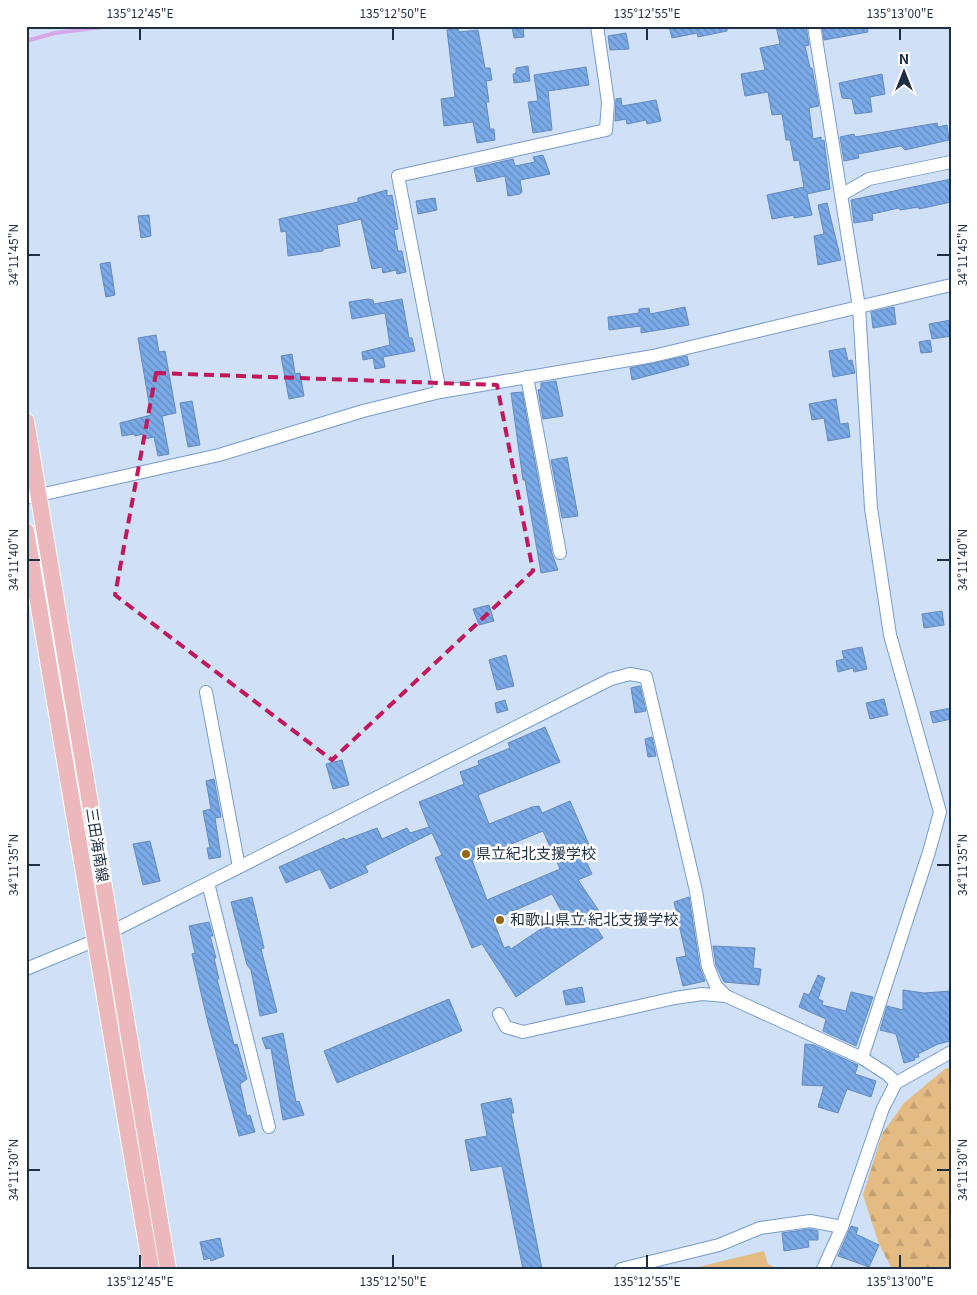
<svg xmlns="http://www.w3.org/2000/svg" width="977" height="1295" font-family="Georgia,'Noto Sans JP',serif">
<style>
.forest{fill:url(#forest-firs)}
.garden{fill:#e4bb82}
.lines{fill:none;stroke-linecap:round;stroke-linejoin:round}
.stream{stroke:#d5a7e9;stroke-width:4}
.building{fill:url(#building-back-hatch);stroke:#658bbd;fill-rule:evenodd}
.minor-casing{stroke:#759dcf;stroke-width:14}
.major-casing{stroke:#fff;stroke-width:18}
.minor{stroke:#fff;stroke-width:12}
.major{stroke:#ecb8bc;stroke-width:16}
.marked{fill:none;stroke:#c2185b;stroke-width:4;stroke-dasharray:10 6;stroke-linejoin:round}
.ticks{fill:none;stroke:#1e2e43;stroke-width:2}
.poi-dot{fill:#966716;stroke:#fff;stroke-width:2}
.labels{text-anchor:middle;stroke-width:5;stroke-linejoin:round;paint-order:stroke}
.street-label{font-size:15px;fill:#1e2e43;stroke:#fff}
.poi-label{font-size:15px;fill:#1e2e43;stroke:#fff;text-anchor:start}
.neatline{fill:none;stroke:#1e2e43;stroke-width:2}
.ticks-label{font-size:12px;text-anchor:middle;fill:#1e2e43}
</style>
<defs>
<pattern id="forest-firs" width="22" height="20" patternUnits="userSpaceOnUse" patternTransform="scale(1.25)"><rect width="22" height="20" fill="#e4bb82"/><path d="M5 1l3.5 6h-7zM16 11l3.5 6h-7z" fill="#c3a172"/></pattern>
<pattern id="building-back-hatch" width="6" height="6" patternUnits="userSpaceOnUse" patternTransform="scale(1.25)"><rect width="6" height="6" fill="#7aaae8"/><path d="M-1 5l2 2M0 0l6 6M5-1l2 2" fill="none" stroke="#638bbe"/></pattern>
</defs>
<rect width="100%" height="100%" fill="#d0e0f6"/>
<polygon class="forest" points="946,1068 951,1069 951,1269 892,1269 879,1244 863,1195 882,1134 904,1103"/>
<polygon class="garden" points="764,1251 768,1264 778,1269 690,1269"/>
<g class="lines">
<polyline class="stream" points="26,41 55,33 110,26"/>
</g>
<g class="building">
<polygon points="512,26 523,26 524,37 514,38"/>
<polygon points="669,26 727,26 727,31 698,37 697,33 672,38"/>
<polygon points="776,26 795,26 795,29 806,26 809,45 805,46 810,68 812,68 819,106 809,108 813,139 821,137 821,141 824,140 830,189 807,194 812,215 794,218 794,215 772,219 767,195 804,187 799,160 794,161 790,140 786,140 782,114 772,115 768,92 745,96 741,74 765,70 760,48 780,44"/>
<polygon points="822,26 867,26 868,32 824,40"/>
<polygon points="458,28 459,32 478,30 485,68 490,68 492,80 486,81 489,102 486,102 490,129 494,129 495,140 477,143 473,122 444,126 441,99 455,97 447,30"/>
<polygon points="626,33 629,49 610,50 608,36"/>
<polygon points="528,66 530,81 514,83 513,74 516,73 516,68"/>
<polygon points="586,67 589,85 548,91 552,130 533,133 528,102 538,101 534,75"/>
<polygon points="882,74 885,94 870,97 872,112 855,114 852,99 842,98 839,83"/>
<polygon points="621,98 622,106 656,100 661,121 647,124 646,120 627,124 626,119 615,121 616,99"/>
<polygon points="937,123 938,127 947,125 949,140 905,150 901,146 858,154 859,158 844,161 840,137 854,134 855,137"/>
<polygon points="543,155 550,174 520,180 522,192 520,194 508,196 505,176 477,182 474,168 513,159 515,166 535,162 533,157"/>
<polygon points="951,179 951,202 919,209 919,207 900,210 899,208 872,214 873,220 854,223 851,200"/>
<polygon points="387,190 387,196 392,195 398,229 394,230 398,251 402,251 406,272 397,274 396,270 383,273 382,267 372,269 361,219 337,225 340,246 323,249 323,251 288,256 286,231 281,232 279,219 358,202 358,198"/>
<polygon points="435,198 437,210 418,214 416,201"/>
<polygon points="827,203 841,260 818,265 814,236 824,234 818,205"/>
<polygon points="149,215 151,236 141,238 138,216"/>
<polygon points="110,262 115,295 106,297 100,264"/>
<polygon points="368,299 373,300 374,304 402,299 409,338 412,338 415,351 383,357 385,367 375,369 373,358 363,360 362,352 390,345 385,313 352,319 349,302"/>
<polygon points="685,307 689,325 641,333 641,326 609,330 608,317 639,313 639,309 649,308 650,314"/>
<polygon points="894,307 896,324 873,328 871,312"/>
<polygon points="951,320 951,336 932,339 929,324"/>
<polygon points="156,335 159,352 165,351 176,413 162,416 169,454 158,456 154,437 144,439 143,434 135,436 134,434 122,436 120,423 151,415 138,338"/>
<polygon points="930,340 932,352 921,353 919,342"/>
<polygon points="845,348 848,361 852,360 855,373 833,377 829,351"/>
<polygon points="292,354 295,374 300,373 304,396 289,399 281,356"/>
<polygon points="687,356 689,365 632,380 630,368"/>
<polygon points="556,381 563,416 543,419 538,390 541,389 541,383"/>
<polygon points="522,392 552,554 558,570 541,573 525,480 523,480 511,393"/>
<polygon points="836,399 840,424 848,423 850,437 828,441 824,418 812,420 809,404"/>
<polygon points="192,401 200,445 188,447 180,403"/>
<polygon points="567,457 578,516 562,518 551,460"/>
<polygon points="489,605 494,621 479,625 473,609"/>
<polygon points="942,611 944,625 924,628 922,614"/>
<polygon points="862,647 867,669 854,672 853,668 838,672 836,661 844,659 842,651"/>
<polygon points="506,655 514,686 497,690 489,660"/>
<polygon points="640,686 646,711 635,713 631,688"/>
<polygon points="884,699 888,715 870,719 866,703"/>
<polygon points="505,700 508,710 497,713 495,703"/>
<polygon points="951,708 951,719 933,723 930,712"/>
<path d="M545 727 560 762 478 795 489 824 532 807 539 806 542 813 570 801 590 847 581 850 592 874 578 880 599 911 590 917 603 938 516 997 482 944 472 948 435 858 442 855 432 833 365 866 368 872 330 889 320 869 286 883 279 867 344 838 345 840 377 828 382 839 407 828 410 833 429 827 419 802 464 784 460 772 479 765 478 761 510 748 508 743ZM543 831 560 869 487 900 472 860ZM552 894 563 914 511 949 509 946 504 948 493 920Z"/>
<polygon points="652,737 656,756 648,757 645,739"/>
<polygon points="342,760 349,785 333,789 326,764"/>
<polygon points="214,779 221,817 215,818 221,857 209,859 207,848 210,848 203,811 211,809 206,781"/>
<polygon points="150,841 160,881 143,885 133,844"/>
<polygon points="252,897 264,948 261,949 277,1012 260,1016 251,970 247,965 231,902"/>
<polygon points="689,897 700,968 705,981 683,986 676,958 686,956 674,902"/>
<polygon points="209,922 213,936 210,936 216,958 214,958 219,979 217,979 234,1045 237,1044 247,1079 240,1084 247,1116 250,1115 255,1132 239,1136 208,1023 192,954 195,953 189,926"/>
<polygon points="713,946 755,948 753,968 761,969 759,985 724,982 716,965"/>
<polygon points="818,975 825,978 818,999 823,1001 822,1005 846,1011 851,992 873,997 856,1046 823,1031 826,1019 799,1007 804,993 809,995"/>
<polygon points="582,987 585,1002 566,1005 563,991"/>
<polygon points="903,990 924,993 951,991 951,1041 938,1044 918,1054 919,1057 914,1058 915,1060 904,1063 896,1034 880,1030 887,1006 903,1010"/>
<polygon points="449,999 462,1031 337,1083 324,1051"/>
<polygon points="283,1033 296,1102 299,1101 304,1115 283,1120 271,1048 266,1049 262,1038"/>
<polygon points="805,1044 814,1045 858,1065 855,1074 876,1081 871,1097 847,1089 838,1113 818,1107 824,1086 802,1085"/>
<polygon points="511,1098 514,1113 511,1113 542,1269 523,1269 502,1166 471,1171 465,1140 487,1136 481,1104"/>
<polygon points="851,1226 858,1228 856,1234 879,1245 869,1267 838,1256"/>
<polygon points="810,1229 818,1231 818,1240 808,1240 809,1247 784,1251 782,1233"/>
<polygon points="220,1238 224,1256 211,1261 210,1258 204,1260 200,1242"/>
</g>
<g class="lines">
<g class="minor-casing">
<g id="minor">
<polyline points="814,26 859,307 871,508 890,635 940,812 929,852 862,1058"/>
<polyline points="841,195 869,179 951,162"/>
<polyline points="527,377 560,553"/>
<polyline points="440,392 398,176 606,130 608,102 597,26"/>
<polyline points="26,498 219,455 363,411 440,392 653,356 951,285"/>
<polyline points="206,692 239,867"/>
<polyline points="208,883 269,1127"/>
<polyline points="26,969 89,943 611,679 630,674 646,677 696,891 708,967 716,986 726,996"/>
<polyline points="499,1014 506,1027 523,1032 675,998 702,994 726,996 862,1058 887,1074 896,1083"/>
<polyline points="621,1269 719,1245 760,1228 810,1221 842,1227"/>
<polyline points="823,1269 842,1227 883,1108 896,1083 951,1052"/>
</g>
</g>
<g class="major-casing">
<g id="major">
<polyline points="26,421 168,1269"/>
<polyline points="26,531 151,1269"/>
</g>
</g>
<use href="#minor" class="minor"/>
<use href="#major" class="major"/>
</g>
<path class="marked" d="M156 373 497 385 533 571 332 760 115 595Z"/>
<path class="ticks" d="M140 28V40M393 28V40M647 28V40M900 28V40M28 255H40M937 255H950M28 560H40M937 560H950M28 865H40M937 865H950M28 1170H40M937 1170H950M140 1255V1268M393 1255V1268M647 1255V1268M900 1255V1268"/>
<g class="poi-dot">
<circle cx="466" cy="854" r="5"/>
<circle cx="500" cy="920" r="5"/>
</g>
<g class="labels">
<g class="street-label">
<text transform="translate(97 845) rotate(81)" y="5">三田海南線</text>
</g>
<g class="poi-label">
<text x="476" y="859">県立紀北支援学校</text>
<text x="510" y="925">和歌山県立 紀北支援学校</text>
</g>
</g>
<rect width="977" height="1295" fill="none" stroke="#ffffff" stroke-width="55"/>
<g transform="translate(904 72)" stroke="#ffffff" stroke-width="4" paint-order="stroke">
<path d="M0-4L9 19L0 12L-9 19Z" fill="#1e2e43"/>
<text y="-8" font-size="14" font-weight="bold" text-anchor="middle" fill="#1e2e43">N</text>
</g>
<rect x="28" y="28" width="922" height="1240" class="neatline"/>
<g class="ticks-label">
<text x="140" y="18">135°12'45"E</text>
<text x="393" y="18">135°12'50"E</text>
<text x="647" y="18">135°12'55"E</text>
<text x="900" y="18">135°13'00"E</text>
<text transform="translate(14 255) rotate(-90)" y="4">34°11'45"N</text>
<text transform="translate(963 255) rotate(-90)" y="4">34°11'45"N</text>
<text transform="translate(14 560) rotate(-90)" y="4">34°11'40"N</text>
<text transform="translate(963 560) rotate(-90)" y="4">34°11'40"N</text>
<text transform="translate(14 865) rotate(-90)" y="4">34°11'35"N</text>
<text transform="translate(963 865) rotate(-90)" y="4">34°11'35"N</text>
<text transform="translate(14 1170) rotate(-90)" y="4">34°11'30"N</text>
<text transform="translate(963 1170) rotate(-90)" y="4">34°11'30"N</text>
<text x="140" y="1286">135°12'45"E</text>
<text x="393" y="1286">135°12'50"E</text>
<text x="647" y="1286">135°12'55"E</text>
<text x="900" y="1286">135°13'00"E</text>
</g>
</svg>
